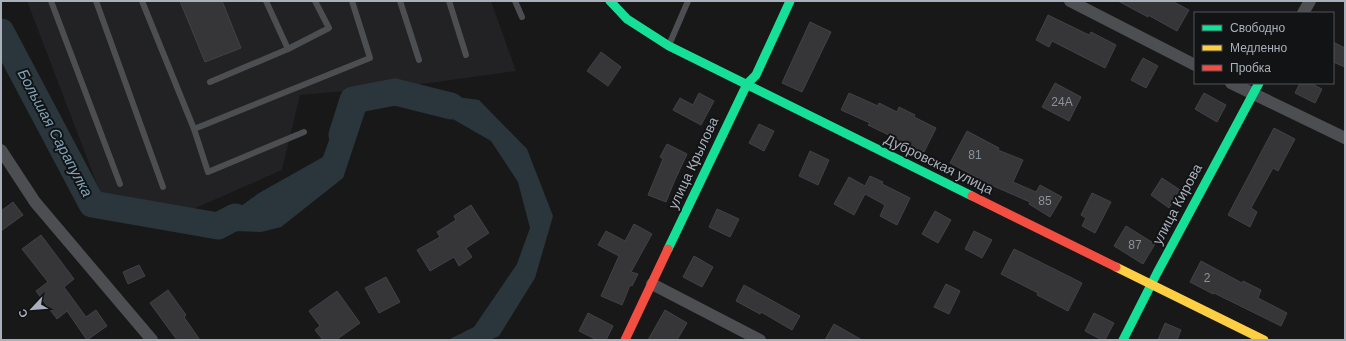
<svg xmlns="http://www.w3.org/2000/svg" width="1346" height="341" font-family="Arial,sans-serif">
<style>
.built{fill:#222225}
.water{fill:#2a363c}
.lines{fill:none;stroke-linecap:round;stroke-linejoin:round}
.river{stroke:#2a363c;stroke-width:27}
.building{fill:#363638;stroke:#414245}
.lane{stroke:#4c4e52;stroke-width:6}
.street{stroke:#4c4e52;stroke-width:12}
.fast{stroke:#16e098;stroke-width:9}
.slow{stroke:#ffcf43;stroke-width:9}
.jam{stroke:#f24e42;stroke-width:9}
.labels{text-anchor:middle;stroke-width:4;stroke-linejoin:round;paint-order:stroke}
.number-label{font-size:12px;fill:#8c929a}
.street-label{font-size:14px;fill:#a9b0bb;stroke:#121315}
.water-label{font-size:15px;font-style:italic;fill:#7da3b8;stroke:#121315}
</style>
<rect width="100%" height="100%" fill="#181819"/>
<polygon class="built" points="27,1 491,1 516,71 415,85 300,95 282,170 175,217 100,192"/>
<g class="water">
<polygon points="411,95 450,96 479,100 527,149 553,216 535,278 499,336 490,340 448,340 474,327 517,264 530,228 518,182 491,141"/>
<polygon points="369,100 343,178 281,227 261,232 200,230 200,213 230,214 259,193 323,157 343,101"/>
</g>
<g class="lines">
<g class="river">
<polyline points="1,32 92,204 218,226 235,217"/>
<polyline points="342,135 353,100 395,92 451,106"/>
</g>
</g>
<g class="building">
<polygon points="180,1 222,1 241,48 205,62"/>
<polygon points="1118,1 1172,1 1189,10 1177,31 1148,15 1148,17"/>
<polygon points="1048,15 1089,35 1091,32 1116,45 1105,68 1052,41 1049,47 1036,40"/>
<polygon points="810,22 831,32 802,92 782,83"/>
<polygon points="1333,42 1345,48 1345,67 1333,62"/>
<polygon points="601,52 621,67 608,86 587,71"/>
<polygon points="1143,58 1158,66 1146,88 1131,80"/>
<polygon points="1055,83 1081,97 1069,121 1042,107"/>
<polygon points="1300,83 1310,83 1322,89 1315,103 1295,93"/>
<polygon points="699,93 714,101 701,125 673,110 680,98 693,105"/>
<polygon points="849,93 878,106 879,103 897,112 899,107 915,115 914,117 936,128 924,152 868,125 870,123 841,110"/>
<polygon points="1204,93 1226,105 1217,122 1195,109"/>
<polygon points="759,124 774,131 764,151 749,143"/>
<polygon points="1274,128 1295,139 1278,171 1273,168 1251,208 1257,212 1250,227 1228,215"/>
<polygon points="967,131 999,148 998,150 1023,160 1013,182 1036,192 1040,185 1062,197 1050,217 1029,204 1030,202 991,185 950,163"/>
<polygon points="667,144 687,154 674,182 666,202 648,195 663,159 660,157"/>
<polygon points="810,151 829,160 818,185 799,176"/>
<polygon points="870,176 883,182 882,184 910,198 897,225 880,216 885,205 865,194 854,215 834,204 849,177 865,186"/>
<polygon points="1162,178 1180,190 1169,208 1151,195"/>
<polygon points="1092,193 1111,202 1095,233 1082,226 1086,218 1081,215"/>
<polygon points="13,202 23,215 1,231 1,211"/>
<polygon points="471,205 489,233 466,248 472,257 459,266 454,257 430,271 417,250 440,237 437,232 456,220 454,216"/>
<polygon points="717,209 739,219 730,237 709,227"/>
<polygon points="935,211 951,220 938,243 922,234"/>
<polygon points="634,224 652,234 631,272 638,274 632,286 630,285 622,305 601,296 619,256 598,245 606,231 625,241"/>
<polygon points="1126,226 1155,244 1143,264 1114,246"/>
<polygon points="974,231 992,240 982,258 965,249"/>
<polygon points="41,235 74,279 64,287 86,317 96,310 107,326 87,340 67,311 57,319 36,291 48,282 22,249"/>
<polygon points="1014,249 1082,283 1068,311 1037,295 1038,293 1001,274"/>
<polygon points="694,256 713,267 702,287 683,277"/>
<polygon points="1201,261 1242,283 1243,281 1261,290 1258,298 1287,313 1281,326 1214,293 1213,294 1190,282"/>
<polygon points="139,265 145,276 128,284 123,272"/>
<polygon points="386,277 400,302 379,313 365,288"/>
<polygon points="946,284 960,291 949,314 934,307"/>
<polygon points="744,285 800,316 792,330 761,312 760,314 736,301"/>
<polygon points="168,290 186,315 184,317 200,340 177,340 150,303"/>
<polygon points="337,291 360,323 336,340 323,340 315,330 320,326 309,311"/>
<polygon points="665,310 687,323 677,340 648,340"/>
<polygon points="588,313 613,326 606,340 597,340 579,331"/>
<polygon points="1094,313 1114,323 1105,340 1102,340 1085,331"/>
<polygon points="1165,323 1181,330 1177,340 1158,340"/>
<polygon points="834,324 862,340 825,340"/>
</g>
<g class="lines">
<g class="lane">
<polyline points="51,1 120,184"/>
<polyline points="96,1 163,187"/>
<polyline points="142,1 194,129"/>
<polyline points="400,1 419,60"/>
<polyline points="449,1 466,55"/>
<polyline points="515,1 522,17"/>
<polyline points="669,45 688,1"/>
<polyline points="288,49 329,28 315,1"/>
<polyline points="210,82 288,49 266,1"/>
<polyline points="304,132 208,172 194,129 370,58 352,1"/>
</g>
<g class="street">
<polyline points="1070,1 1195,65"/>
<polyline points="1303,13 1310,1"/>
<polyline points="1231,83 1345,138"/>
<polyline points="1,150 35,202 152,340"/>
<polyline points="652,284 760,340"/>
</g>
<g class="fast">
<polyline points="610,1 627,19 669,46 972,196"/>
<polyline points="668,249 747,84 756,75 790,1"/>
<polyline points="1123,340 1157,273 1259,83"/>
</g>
<polyline class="slow" points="1116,267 1264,340"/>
<g class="jam">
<polyline points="972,196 1116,267"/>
<polyline points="625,340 668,249"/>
</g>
</g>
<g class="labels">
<g class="number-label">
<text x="1062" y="106">24А</text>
<text x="975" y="159">81</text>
<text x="1045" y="205">85</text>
<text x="1135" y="249">87</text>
<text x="1207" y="282">2</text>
</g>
<g class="street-label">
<text transform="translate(693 163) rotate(-65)" y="5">улица Крылова</text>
<text transform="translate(939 164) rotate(26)" y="5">Дубровская улица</text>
<text transform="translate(1177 204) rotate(-62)" y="5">улица Кирова</text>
</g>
<g class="water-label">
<text transform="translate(55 133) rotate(62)" y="5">Большая Сарапулка</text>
</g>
</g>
<rect width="1346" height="341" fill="none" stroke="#a9b0bb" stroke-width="4"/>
<rect x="1194" y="12" width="140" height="72" fill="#121315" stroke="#4e5257"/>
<rect x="1202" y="25" width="20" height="6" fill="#16e098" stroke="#4e5257"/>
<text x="1230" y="32" font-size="12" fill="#a9b0bb">Свободно</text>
<rect x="1202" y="45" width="20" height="6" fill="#ffcf43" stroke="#4e5257"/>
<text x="1230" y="52" font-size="12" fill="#a9b0bb">Медленно</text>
<rect x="1202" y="65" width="20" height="6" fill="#f24e42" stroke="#4e5257"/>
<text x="1230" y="72" font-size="12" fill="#a9b0bb">Пробка</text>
<g transform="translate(32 309) rotate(244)" stroke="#121315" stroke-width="3" paint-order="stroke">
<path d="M0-3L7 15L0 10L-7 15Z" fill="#a9b0bb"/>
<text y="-6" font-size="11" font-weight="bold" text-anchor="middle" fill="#a9b0bb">С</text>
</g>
</svg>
